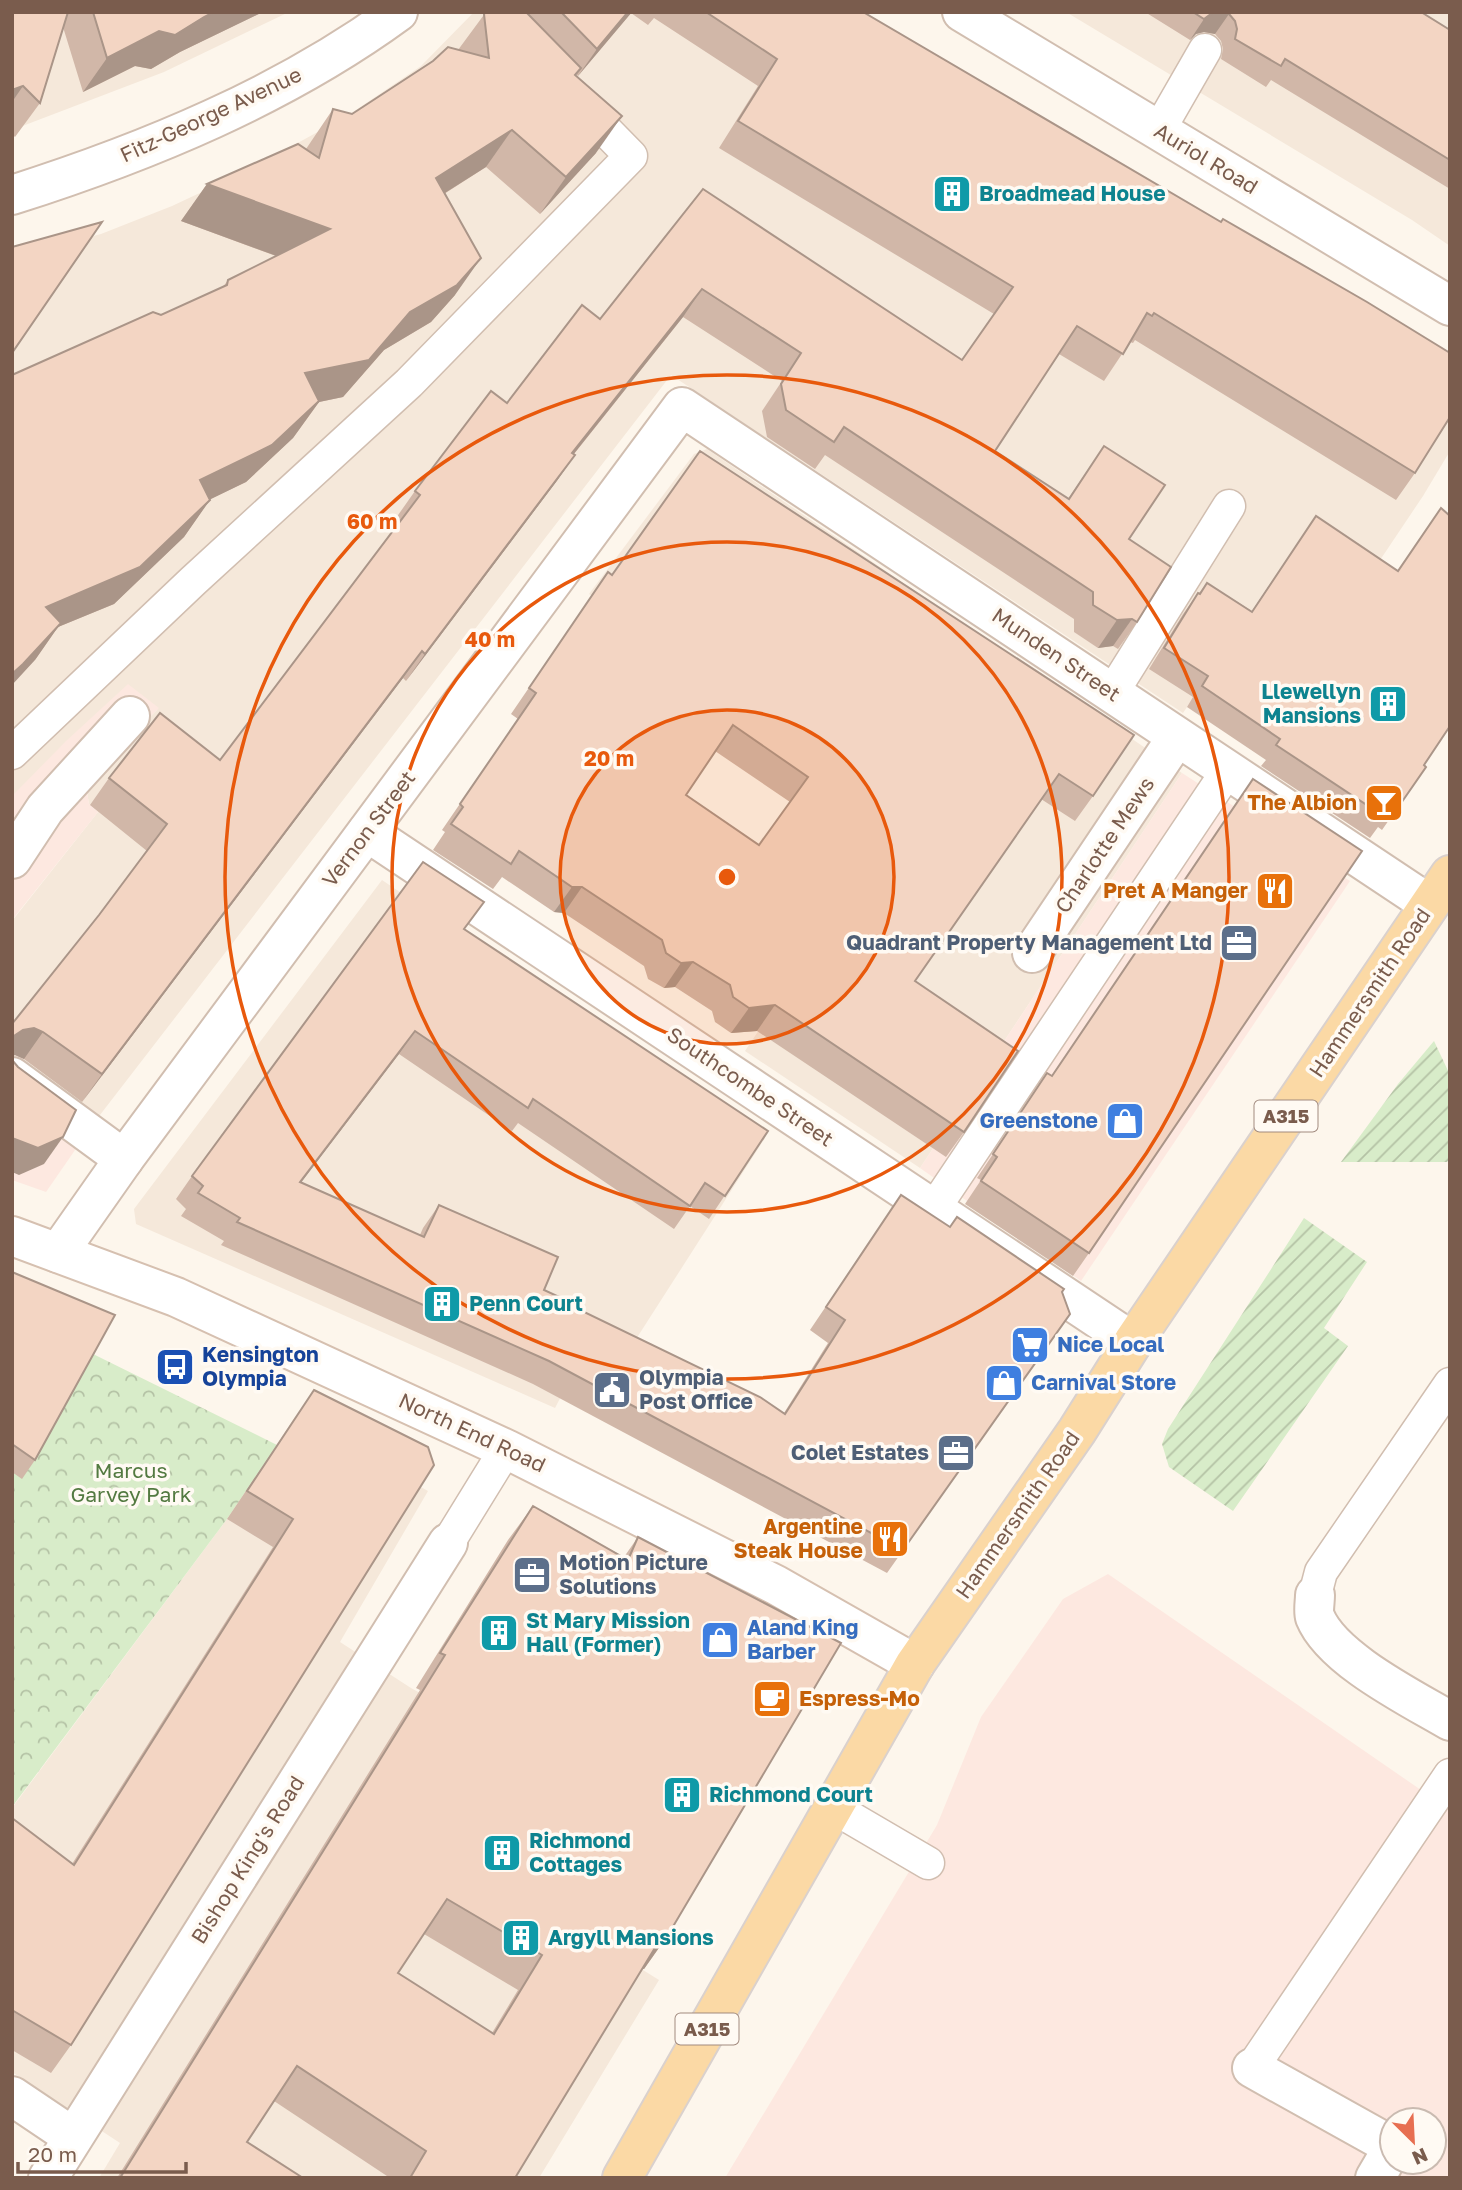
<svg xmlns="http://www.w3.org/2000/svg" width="1462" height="2190" font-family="'Golos Text',sans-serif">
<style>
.residential{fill:#f5e8da}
.commercial{fill:#fde8e0;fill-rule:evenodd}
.park{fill:url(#park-crowns)}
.garden{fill:url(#garden-furrows)}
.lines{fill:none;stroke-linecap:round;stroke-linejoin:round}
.lane-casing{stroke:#d1beb0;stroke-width:35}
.street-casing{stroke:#d1beb0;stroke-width:42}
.secondary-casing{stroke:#d6c0b0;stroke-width:42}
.primary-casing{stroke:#dad1cd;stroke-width:42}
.lane{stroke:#fff;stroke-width:32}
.street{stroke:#fff;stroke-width:38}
.secondary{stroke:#fff;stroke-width:38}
.primary{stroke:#fbd9a5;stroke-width:38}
.wall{fill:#d1b7a8;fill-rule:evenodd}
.shaded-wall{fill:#aa9588}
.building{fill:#f3d5c3;stroke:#aa9588;stroke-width:2;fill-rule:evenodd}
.ring{fill:none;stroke:#e8590c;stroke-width:3.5}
.labels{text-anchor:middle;stroke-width:7;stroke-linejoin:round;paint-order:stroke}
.shield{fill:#fffaf3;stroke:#a28b7f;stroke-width:2}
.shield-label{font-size:19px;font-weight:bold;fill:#7a5c4d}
.street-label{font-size:21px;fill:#7a5c4d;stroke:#fffaf3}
.culture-label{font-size:21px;font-weight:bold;fill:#0d838f;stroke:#fffaf3;text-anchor:start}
.food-label{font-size:21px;font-weight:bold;fill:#c56008;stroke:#fffaf3;text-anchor:end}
.service-label{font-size:21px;font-weight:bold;fill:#4e5e75;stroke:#fffaf3;text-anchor:end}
.shop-label{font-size:21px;font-weight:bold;fill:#366cbe;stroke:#fffaf3;text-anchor:start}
.transit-label{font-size:21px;font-weight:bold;fill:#164399;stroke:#fffaf3;text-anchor:start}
.park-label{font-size:21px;fill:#537a41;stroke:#fffaf3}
.centre{fill:#e8590c;stroke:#fffaf3;stroke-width:3.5}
.ring-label{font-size:21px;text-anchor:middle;font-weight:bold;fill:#e8590c;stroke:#fffaf3;stroke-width:7;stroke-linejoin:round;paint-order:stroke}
</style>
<defs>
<pattern id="park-crowns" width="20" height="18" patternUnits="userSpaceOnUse" patternTransform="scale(1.75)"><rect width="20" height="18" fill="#d8ecc9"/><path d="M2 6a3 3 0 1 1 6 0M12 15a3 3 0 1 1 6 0" fill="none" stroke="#b4c2a5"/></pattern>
<pattern id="garden-furrows" width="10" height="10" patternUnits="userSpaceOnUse" patternTransform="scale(1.75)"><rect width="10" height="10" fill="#d8ecc9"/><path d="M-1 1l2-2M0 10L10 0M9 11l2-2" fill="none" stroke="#b4c2a5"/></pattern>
</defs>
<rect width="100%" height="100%" fill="#fdf6ec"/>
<g class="residential">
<polygon points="12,12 289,12 164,72 12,130"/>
<polygon points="474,12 863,12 1169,198 1450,362 1450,451 1423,496 1366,581 1301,537 1183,713 671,375 93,1124 12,1059 12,921 98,812 89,804 85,780 158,709 12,796 12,257 101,234 172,206 251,169 350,114 421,66"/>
<polygon points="1066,12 1450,12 1450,246 1412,220"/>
<polygon points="707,449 1182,773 920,1168 745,1051 911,801 589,594 694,454"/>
<polygon points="382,880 765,1138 622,1361 588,1345 555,1408 136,1224 134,1209"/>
<polygon points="295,1417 428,1491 340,1642 411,1688 611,1798 547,1910 659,1980 539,2178 99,2178 120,2143 12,2072 12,1808 227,1519"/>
</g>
<g class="commercial">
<polygon points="128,684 159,708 85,780 89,804 98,812 12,920 12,796 66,741"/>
<polygon points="1182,773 1350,881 1081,1281 920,1168"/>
<polygon points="12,1059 93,1124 46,1192 12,1180"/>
<path d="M1108 1574 1450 1810V2178H725L937 1825 981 1717 1063 1599ZM1392 2120H1434V2162H1392Z"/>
</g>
<polygon class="park" points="91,1353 277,1445 227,1519 12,1807 12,1472"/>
<g class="garden">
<polygon points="1434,1041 1450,1075 1450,1159 1447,1162 1341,1162 1398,1084"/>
<polygon points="1304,1218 1367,1262 1324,1328 1348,1346 1233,1511 1169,1467 1162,1444 1168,1429"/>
</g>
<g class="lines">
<g class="lane-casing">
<g id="lane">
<polyline points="1159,130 1205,50"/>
<polyline points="1112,693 1229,506"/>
<polyline points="12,753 193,581 409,383 631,156 579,103"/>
<polyline points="933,1210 1228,770"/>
<polyline points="448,1543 506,1449"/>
<polyline points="1315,1595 1321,1572 1450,1384"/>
<polyline points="834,1808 928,1863"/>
<polyline points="1252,2068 1450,1775"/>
</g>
</g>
<g class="street-casing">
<g id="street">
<polyline points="962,12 1450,306"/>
<path d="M12 195C147 152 283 96 398 12"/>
<polyline points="367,832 1133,1342"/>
<polyline points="12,859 45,809 130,716"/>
<polyline points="1032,953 1177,737"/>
<polyline points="12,1077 124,1159"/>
<polyline points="58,1253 124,1159 682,407 1429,904"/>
<path d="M1315 1595C1315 1602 1313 1611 1315 1617 1332 1659 1411 1698 1450 1721"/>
<polyline points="1252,2068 1392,2146"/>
<polyline points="12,2096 73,2137"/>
<polyline points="48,2178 448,1543"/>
<polyline points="1375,2178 1392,2149"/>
</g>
</g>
<g class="secondary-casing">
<polyline id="secondary" points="12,1236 176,1297 506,1449 776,1585 915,1664"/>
</g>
<g class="primary-casing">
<polyline id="primary" points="622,2178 915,1664 1077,1431 1133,1342 1450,875"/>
</g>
<use href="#lane" class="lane"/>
<use href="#street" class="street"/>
<use href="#secondary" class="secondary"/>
<use href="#primary" class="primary"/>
</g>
<g class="wall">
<polygon points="12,12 263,12 180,52 151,69 135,66 83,92 63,27 40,103 15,137 12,134"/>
<polygon points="486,12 863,12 1415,473 1396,500 1135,340 1133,343 1130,342 1104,381 1059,354 995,451 1068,499 1104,446 1129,539 1137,622 1118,649 1113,646 1098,648 1074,632 1074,619 825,455 815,469 767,437 762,411 782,381 683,317 574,454 575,455 556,482 406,681 403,678 82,1102 24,1059 15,1055 12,1056 12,1024 99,915 147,851 90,805 109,778 220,760 400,522 396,518 415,491 507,403 600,319 703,189 962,360 994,314 719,148 758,86 654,18 648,25 631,13 578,76 576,74 575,75 596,153 540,214 486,167 444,194 455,295 431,322 384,350 343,397 319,402 293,438 246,482 210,499 184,537 114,604 58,627 35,660 161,315 223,287 228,280 276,256 181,221 207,184 306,149 333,109 352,114 458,50"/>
<polygon points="1145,12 1421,12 1450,30 1450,189 1271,80 1266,87 1221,59 1223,49 1221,41 1215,34 1204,32 1196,34 1190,40"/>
<path d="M700 451 1093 796 1075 821 1041 799 915 981 964 1132 946 1157 757 1031 731 1033 715 1022 712 1011 675 987 664 988 648 979 644 966 564 913 554 912 502 877 493 889 433 850 445 832 442 830 518 719 511 714 608 572 612 575ZM715 751 790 802 759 845 686 795Z"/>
<polygon points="1316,516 1424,765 1426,767 1382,830 1378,827 1370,838 1261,766 1266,760 1187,707 1193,697 1149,669 1183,614 1198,593 1199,593 1207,583 1252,611"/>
<polygon points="464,929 768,1131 709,1219 690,1206 674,1229 518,1123 512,1131 399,1054 301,1182 420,1235 423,1228 439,1205 544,1290 582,1311 784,1413 828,1343 810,1330 901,1195 950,1227 1062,1292 1070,1314 887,1573 533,1384 221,1245 224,1241 181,1216 186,1209 176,1199 192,1176"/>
<polygon points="1047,1073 1089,1253 1073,1276 965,1204 981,1180 977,1178"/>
<polygon points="12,1272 35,1460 22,1479 12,1472"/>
<polygon points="314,1390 428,1447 71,2045 51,2073 12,2050 12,1818 72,1864 273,1547 227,1519"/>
<path d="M533 1506 624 1557 638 1537 668 1935 644 1969H642L515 2178H390L274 2101 247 2142 303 2178H117L420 1690 416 1688 508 1540ZM424 1934 518 1990 492 2033 398 1973Z"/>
</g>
<g class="shaded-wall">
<polygon points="214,12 263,12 180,52 151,69 135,66 83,92 107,58 159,31 204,17"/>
<polygon points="628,12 632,12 578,76 597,49"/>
<polygon points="1216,12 1229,14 1215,34 1204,32 1196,34 1190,40 1204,19 1211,14"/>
<polygon points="23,86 12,102 12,90"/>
<polygon points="622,116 596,153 540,214 566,177"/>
<polygon points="512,130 486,167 410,215 436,178"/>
<polygon points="207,184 330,229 304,266 181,221"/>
<polygon points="481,258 455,295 431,322 384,350 343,397 319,402 293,438 246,482 174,517 200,480 305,373 410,312"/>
<polygon points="702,289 683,317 553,480 572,453"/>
<polygon points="575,455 556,482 406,681 425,654"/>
<polygon points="210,500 184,537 114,604 58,627 35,660 12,685 12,674 46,607"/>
<polygon points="1132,619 1113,646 1098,648 1117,620"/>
<polygon points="422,651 403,678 82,1102 102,1074"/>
<polygon points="572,887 582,887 564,913 554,912"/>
<polygon points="693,962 675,987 664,988 681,963"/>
<polygon points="775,1005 757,1031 731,1033 749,1008"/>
<polygon points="34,1028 43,1032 24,1059 15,1055 12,1056 12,1039 14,1036 23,1030"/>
<polygon points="415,1031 399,1054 284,1205 300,1182"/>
<polygon points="63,1137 44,1164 19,1175 12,1172 12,1138"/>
<polygon points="664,1933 668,1935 644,1969 640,1968"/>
</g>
<g class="building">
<polygon points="12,12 68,12 40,103 23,86 12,90"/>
<polygon points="93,12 214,12 204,17 175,35 159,31 107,58"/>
<polygon points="486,12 526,12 581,68 575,75 622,116 566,177 512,130 436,178 481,258 457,285 410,312 369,360 305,373 319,401 272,445 200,480 210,500 140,567 46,607 61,623 23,664 12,674 12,375 153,312 161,315 227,285 228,280 330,229 207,184 298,144 319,158 333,109 352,114 433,61 448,47 489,58 484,14"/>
<polygon points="561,12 628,12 597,49"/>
<polygon points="706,12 863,12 1221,222 1223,219 1367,302 1450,353 1450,417 1415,473 1154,313 1152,316 1147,313 1123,354 1077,326 995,451 1069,499 1104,446 1165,485 1129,539 1171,567 1137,622 1132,619 1117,620 1093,605 1093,592 844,427 834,442 786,410 781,384 801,353 702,289 572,453 575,455 425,654 422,651 102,1074 43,1032 34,1028 23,1030 14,1036 12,1041 12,1024 99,915 167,824 109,778 160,713 220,760 420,495 415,491 491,391 507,403 582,305 600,319 703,189 962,360 1013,287 738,121 777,59"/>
<polygon points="1193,12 1216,12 1211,14 1204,19"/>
<polygon points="1221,12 1421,12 1450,30 1450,160 1285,59 1281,66 1235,39 1237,29 1235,21 1229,14"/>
<polygon points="102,222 12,353 12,247"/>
<path d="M700 451 1134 735 1093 796 1059 774 915 981 1018 1051 964 1132 775 1005 749 1008 733 997 730 985 693 962 681 963 666 953 662 940 582 887H572L519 851 511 864 451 824 463 807 460 804 536 693 529 688 608 572 612 575ZM733 725 808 777 759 845 686 795Z"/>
<polygon points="1441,508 1450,516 1450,726 1424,765 1426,767 1397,809 1392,806 1385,817 1276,745 1280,739 1202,686 1208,676 1164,648 1198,593 1200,594 1207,583 1252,612 1316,516 1398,571"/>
<polygon points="1253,779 1362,851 1089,1253 981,1181 997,1157 993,1154 1047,1073 1052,1076"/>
<polygon points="423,862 484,902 464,929 768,1131 725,1196 705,1183 690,1206 533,1099 528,1108 415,1031 300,1182 424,1237 439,1205 558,1257 544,1290 583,1308 582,1311 760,1397 785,1414 845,1320 826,1307 901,1195 950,1227 957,1217 1064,1289 1062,1292 1070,1314 903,1550 549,1361 237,1222 240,1218 198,1193 203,1186 192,1176"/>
<polygon points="12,1060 18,1067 76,1110 63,1137 38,1148 12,1138"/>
<polygon points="12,1272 115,1315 35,1460 12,1444"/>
<polygon points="314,1390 428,1447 434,1465 71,2045 12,2010 12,1818 74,1865 293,1519 247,1491"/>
<path d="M533 1506 628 1560 638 1537 841 1643 668 1935 664 1933 515 2178H410L426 2151 297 2066 247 2142 303 2178H120L445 1655 440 1653ZM447 1899 542 1955 494 2034 398 1973Z"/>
</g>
<circle cx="727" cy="877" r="167" fill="#e8590c" fill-opacity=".12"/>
<g class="ring">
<circle cx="727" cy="877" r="167"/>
<circle cx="727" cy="877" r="335"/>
<circle cx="727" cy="877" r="502"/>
</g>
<defs>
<g id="building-square" transform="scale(2.0125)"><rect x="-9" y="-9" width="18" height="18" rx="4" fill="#0f9aa8" stroke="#fffaf3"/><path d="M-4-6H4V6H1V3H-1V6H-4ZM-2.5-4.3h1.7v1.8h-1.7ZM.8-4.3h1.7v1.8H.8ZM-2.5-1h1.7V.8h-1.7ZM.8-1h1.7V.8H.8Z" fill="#fff"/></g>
<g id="bar-square" transform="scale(2.0125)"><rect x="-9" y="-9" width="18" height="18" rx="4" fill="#e8710a" stroke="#fffaf3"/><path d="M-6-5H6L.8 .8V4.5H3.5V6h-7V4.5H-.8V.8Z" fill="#fff"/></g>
<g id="restaurant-square" transform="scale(2.0125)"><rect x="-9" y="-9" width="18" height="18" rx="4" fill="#e8710a" stroke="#fffaf3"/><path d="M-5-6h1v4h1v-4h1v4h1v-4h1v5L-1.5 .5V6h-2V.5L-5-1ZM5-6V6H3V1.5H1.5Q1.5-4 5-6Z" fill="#fff"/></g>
<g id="office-square" transform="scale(2.0125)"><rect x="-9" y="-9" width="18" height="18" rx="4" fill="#5c6f8a" stroke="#fffaf3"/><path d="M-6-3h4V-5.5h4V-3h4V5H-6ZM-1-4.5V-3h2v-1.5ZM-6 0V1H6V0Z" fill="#fff"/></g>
<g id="shop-square" transform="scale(2.0125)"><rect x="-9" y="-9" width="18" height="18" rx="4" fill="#3f7fe0" stroke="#fffaf3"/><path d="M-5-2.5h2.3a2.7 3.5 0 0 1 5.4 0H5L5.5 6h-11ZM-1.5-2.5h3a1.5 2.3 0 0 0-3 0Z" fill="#fff"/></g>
<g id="supermarket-square" transform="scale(2.0125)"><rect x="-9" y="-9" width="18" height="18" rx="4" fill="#3f7fe0" stroke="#fffaf3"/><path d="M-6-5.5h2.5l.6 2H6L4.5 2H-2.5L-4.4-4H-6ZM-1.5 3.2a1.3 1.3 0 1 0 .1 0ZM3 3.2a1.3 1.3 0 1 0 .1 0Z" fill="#fff"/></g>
<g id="bus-square" transform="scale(2.0125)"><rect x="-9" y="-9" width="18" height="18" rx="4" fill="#1a4fb4" stroke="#fffaf3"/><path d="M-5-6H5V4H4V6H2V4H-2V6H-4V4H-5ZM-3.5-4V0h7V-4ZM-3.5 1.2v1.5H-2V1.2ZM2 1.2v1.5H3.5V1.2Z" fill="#fff"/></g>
<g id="civic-square" transform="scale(2.0125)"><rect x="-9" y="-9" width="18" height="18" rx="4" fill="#5c6f8a" stroke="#fffaf3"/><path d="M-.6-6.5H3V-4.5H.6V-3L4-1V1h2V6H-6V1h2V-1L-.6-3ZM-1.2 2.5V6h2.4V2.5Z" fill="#fff"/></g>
<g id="cafe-square" transform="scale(2.0125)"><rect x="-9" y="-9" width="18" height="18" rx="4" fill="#e8710a" stroke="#fffaf3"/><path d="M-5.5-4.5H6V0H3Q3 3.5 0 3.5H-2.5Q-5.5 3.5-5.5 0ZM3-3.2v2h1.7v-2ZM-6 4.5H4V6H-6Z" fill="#fff"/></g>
</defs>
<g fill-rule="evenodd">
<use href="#building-square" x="952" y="194"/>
<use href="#building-square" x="1388" y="704"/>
<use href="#bar-square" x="1384" y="803"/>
<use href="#restaurant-square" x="1275" y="891"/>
<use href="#office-square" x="1239" y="943"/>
<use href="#shop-square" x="1125" y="1121"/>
<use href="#building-square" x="442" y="1304"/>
<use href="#supermarket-square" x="1030" y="1345"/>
<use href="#bus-square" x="175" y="1367"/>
<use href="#shop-square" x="1004" y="1383"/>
<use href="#civic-square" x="612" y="1390"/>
<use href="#office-square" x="956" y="1453"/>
<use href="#restaurant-square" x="890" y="1539"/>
<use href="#office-square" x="532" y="1575"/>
<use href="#building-square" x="499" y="1633"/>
<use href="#shop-square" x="720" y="1640"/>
<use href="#cafe-square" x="772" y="1699"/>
<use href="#building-square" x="682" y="1795"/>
<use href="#building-square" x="502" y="1853"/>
<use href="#building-square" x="521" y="1938"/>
</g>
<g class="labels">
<g class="shield">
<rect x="1254.5" y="1100.5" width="63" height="31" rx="5"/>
<rect x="675.5" y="2013.5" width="63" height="31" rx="5"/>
</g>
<g class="shield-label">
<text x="1286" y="1123">A315</text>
<text x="707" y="2036">A315</text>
</g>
<g class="street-label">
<text transform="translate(211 115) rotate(-25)" y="7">Fitz-George Avenue</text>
<text transform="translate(1206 159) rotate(31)" y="7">Auriol Road</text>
<text transform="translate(1056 655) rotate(34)" y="7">Munden Street</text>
<text transform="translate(369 829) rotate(-53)" y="7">Vernon Street</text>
<text transform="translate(1105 845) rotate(-56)" y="7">Charlotte Mews</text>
<text transform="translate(1370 993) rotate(-56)" y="7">Hammersmith Road</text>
<text transform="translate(750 1087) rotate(34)" y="7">Southcombe Street</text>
<text transform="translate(472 1433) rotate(25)" y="7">North End Road</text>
<text transform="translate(1018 1515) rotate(-55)" y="7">Hammersmith Road</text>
<text transform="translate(248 1860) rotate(-58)" y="7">Bishop King's Road</text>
</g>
<g class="culture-label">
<text x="979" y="201">Broadmead House</text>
<text x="1361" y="699" text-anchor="end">Llewellyn<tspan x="1361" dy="24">Mansions</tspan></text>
<text x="469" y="1311">Penn Court</text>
<text x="526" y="1628">St Mary Mission<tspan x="526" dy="24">Hall (Former)</tspan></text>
<text x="709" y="1802">Richmond Court</text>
<text x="529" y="1848">Richmond<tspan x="529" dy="24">Cottages</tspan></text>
<text x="548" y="1945">Argyll Mansions</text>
</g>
<g class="food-label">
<text x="1357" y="810">The Albion</text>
<text x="1248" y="898">Pret A Manger</text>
<text x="863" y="1534">Argentine<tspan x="863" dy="24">Steak House</tspan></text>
<text x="799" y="1706" text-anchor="start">Espress-Mo</text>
</g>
<g class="service-label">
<text x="1212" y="950">Quadrant Property Management Ltd</text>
<text x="639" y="1385" text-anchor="start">Olympia<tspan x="639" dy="24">Post Office</tspan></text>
<text x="929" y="1460">Colet Estates</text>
<text x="559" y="1570" text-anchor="start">Motion Picture<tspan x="559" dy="24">Solutions</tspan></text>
</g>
<g class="shop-label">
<text x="1098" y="1128" text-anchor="end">Greenstone</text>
<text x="1057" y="1352">Nice Local</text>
<text x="1031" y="1390">Carnival Store</text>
<text x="747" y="1635">Aland King<tspan x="747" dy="24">Barber</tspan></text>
</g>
<g class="transit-label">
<text x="202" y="1362">Kensington<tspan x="202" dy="24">Olympia</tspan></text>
</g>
<g class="park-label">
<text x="131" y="1478">Marcus<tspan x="131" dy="24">Garvey Park</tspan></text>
</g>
</g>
<circle cx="727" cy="877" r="10" class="centre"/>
<g class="ring-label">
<text x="372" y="529">60 m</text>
<text x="490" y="647">40 m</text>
<text x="609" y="766">20 m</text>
</g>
<rect width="1462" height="2190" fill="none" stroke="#7a5c4d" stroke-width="28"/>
<g transform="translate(1413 2141) rotate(156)"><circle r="33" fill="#fffaf3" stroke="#cabbb1" stroke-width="2"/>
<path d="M0-5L12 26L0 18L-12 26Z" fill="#e76f51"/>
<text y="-10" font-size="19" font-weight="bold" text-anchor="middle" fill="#7a5c4d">N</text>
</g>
<path d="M18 2162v10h168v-10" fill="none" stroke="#7a5c4d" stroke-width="3.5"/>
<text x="28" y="2162" font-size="21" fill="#7a5c4d" stroke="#fffaf3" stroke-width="5" paint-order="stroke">20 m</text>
</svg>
